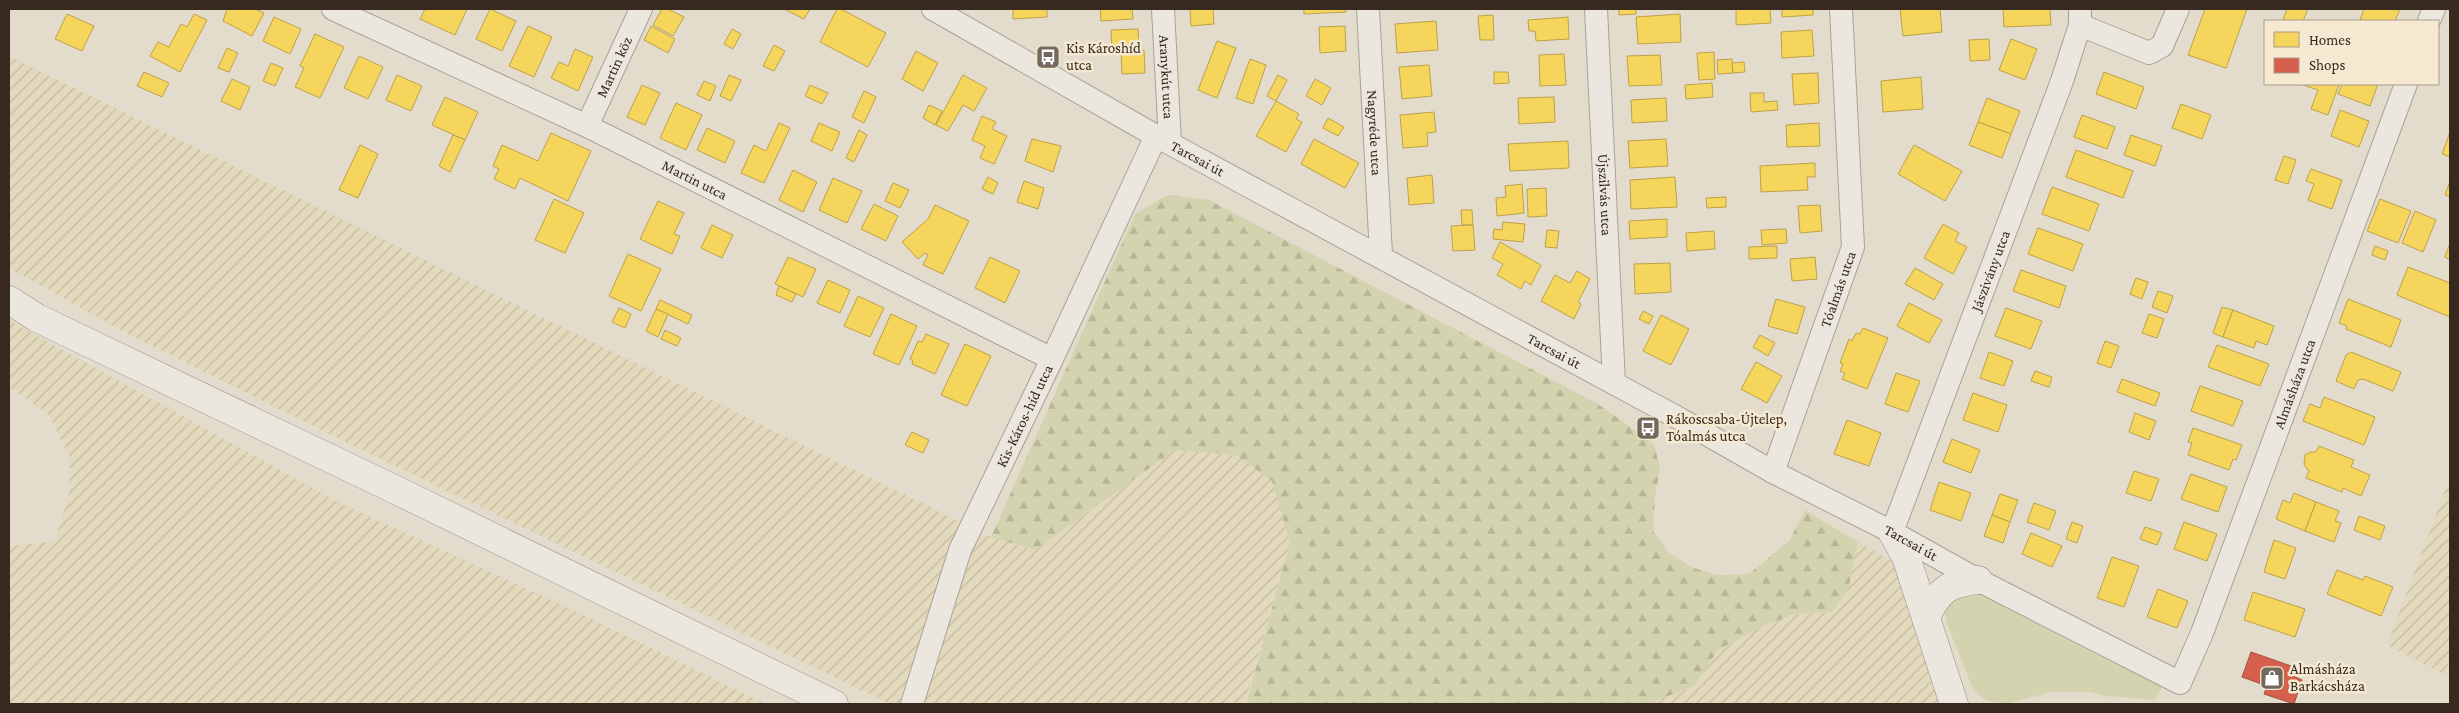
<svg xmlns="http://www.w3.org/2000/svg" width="2459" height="713" font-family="'Crimson Pro',serif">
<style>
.farmland{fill:url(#farmland-furrows)}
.grass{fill:#d4d3af}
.forest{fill:url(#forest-firs)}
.homes{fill:#f6d55c;stroke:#bda149}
.shops{fill:#d6604d;stroke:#a6503f}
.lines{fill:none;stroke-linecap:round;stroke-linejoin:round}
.street-casing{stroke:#a8a196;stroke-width:24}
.secondary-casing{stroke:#989086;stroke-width:29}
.street{stroke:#ece7de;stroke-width:22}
.secondary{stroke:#ece7de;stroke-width:28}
.labels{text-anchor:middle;stroke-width:5;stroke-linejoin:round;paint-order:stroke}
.poi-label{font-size:15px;fill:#37291e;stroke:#f5e9d2;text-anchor:start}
.street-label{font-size:15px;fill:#37291e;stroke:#f5e9d2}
</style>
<defs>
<pattern id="farmland-furrows" width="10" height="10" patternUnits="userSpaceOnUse" patternTransform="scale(1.25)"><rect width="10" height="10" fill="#e3dabd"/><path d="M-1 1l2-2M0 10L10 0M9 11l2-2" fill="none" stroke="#c3bba2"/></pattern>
<pattern id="forest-firs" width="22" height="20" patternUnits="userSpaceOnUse" patternTransform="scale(1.25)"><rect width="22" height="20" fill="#d4d3af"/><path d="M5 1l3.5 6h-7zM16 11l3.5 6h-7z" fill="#b7b596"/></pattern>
</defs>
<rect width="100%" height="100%" fill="#e3dccd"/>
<g class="farmland">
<polygon points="9,56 991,537 1035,550 1175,450 1236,455 1273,481 1290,542 1245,704 890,704 356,447 126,333 9,268"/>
<polygon points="9,320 336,501 573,610 766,704 9,704 9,546 55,541 69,492 70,458 48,414 9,387"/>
<polygon points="2450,477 2450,677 2387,645"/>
<polygon points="1858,542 1892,561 1944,704 1654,704 1654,701 1694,686 1718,650 1765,625 1795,614 1832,612 1848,589"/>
</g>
<path class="grass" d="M1984 588 2161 678C2163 688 2161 693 2154 700L2107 696 2089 692H2051L2005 704 1985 700 1973 689 1947 624 1944 609 1951 596Z"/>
<polygon class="forest" points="1168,195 1209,200 1598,404 1654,444 1660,469 1655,496 1653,531 1668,552 1691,567 1717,575 1749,574 1789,541 1805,510 1858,542 1848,590 1832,612 1795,614 1765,625 1718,650 1694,686 1655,701 1654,704 1246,704 1290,542 1272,481 1236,455 1175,450 1035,550 991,537 1135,214"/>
<g class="homes">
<polygon points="227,9 255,9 264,13 252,36 223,21"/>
<polygon points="425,9 467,9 455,35 420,19"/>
<polygon points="490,9 516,21 502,51 476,39"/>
<polygon points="662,9 668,9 684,17 673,36 653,25"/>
<polygon points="784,9 810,9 804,19"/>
<polygon points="837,9 841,9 886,33 868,67 820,42"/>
<polygon points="1013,9 1047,9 1047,17 1013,19"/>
<polygon points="1100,9 1132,9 1133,19 1101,21"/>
<polygon points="1190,9 1213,9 1214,24 1191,26"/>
<polygon points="1304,9 1345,9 1346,12 1304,14"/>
<polygon points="1619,9 1636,9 1636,14 1619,15"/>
<polygon points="1736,9 1770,9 1771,23 1736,25"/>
<polygon points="1782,9 1813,9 1813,15 1782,17"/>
<polygon points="1900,9 1940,9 1942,32 1903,36"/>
<polygon points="2003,9 2050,9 2051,25 2004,27"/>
<polygon points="2205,9 2247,9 2226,68 2188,55"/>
<polygon points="2287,9 2308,9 2303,21 2286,21 2283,20"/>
<polygon points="2364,9 2400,9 2395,21 2364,21 2360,20"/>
<polygon points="67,14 94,26 82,51 55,39"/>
<polygon points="194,14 207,20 180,72 150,56 158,42 169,47 181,24 187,27"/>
<polygon points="1680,14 1681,42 1638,44 1636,17"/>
<polygon points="1493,15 1494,40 1480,40 1478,16"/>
<polygon points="274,17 301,29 290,54 263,41"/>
<polygon points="1568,17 1569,39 1536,41 1535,31 1529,31 1528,20"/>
<polygon points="1436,21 1438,50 1397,53 1395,24"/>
<polygon points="528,26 552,37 534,77 509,66"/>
<polygon points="651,26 675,39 668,53 644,40"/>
<polygon points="1345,26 1346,51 1320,53 1319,27"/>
<polygon points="732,29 741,34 733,49 724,44"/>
<polygon points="1138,29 1139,51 1144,50 1145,73 1122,74 1121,52 1112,52 1111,30"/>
<polygon points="1812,30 1814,56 1782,58 1781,32"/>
<polygon points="315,34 344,47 320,98 295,87 304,68 300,66"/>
<polygon points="1989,39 1990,60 1970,61 1969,40"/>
<polygon points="2011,39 2037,49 2025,80 1999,70"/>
<polygon points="1217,41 1236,48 1217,98 1198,90"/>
<polygon points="774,45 785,51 774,71 763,66"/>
<polygon points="227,48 238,53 229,72 218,68"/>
<polygon points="575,49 593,57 578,91 551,78 559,62 568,66"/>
<polygon points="916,51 938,63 923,91 902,79"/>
<polygon points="1714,52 1715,79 1699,80 1697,53"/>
<polygon points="1564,54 1566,85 1540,86 1539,55"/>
<polygon points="1660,55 1662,85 1629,86 1627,56"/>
<polygon points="359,56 383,67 368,99 344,88"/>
<polygon points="1250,59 1266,65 1253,104 1236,98"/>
<polygon points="1732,59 1733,73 1718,74 1717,60"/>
<polygon points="1744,62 1745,72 1733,73 1732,63"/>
<polygon points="271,63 283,68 275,86 263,81"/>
<polygon points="1429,65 1432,96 1402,99 1399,67"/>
<polygon points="144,72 169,83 162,97 137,86"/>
<polygon points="1494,72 1508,72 1509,83 1494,84"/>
<polygon points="2104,72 2144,87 2136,109 2096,94"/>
<polygon points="1818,73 1819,103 1794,105 1792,74"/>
<polygon points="397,75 422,86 411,111 386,100"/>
<polygon points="729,75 741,80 731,101 720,96"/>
<polygon points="963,75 987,88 974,111 963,105 948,131 936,125"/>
<polygon points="1278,75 1287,80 1276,101 1267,96"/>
<polygon points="1921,77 1923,109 1883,112 1881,81"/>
<polygon points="232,79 250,87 240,110 221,101"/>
<polygon points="1315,79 1331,88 1322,105 1306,96"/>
<polygon points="704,81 716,86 710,101 697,95"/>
<polygon points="1712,83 1713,97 1686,99 1685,85"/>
<polygon points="2300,84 2339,84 2328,115 2311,109 2318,90"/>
<polygon points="2342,84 2378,84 2370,106 2338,94"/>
<polygon points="642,85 660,93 645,125 627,117"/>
<polygon points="810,85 828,93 822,104 805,96"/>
<polygon points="864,91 876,97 864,123 852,117"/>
<polygon points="1750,93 1764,93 1764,102 1777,101 1778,110 1751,112"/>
<polygon points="445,97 478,112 465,140 432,125"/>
<polygon points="1554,97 1555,122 1519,124 1518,98"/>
<polygon points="1666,98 1667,121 1632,123 1631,100"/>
<polygon points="1987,98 2020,111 2011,134 1978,122"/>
<polygon points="1276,101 1299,114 1296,119 1302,122 1286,152 1256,136"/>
<polygon points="676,103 702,115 686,150 660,138"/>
<polygon points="2181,104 2211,115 2202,139 2172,128"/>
<polygon points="929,105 942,111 935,125 923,118"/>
<polygon points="2340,110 2369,121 2359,147 2331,136"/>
<polygon points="1434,112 1436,132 1427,133 1428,146 1403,148 1400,115"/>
<polygon points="2082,115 2115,127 2107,149 2074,137"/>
<polygon points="982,116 996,122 992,129 1007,136 994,164 980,158 985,146 972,140"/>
<polygon points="1328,118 1344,127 1338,136 1323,128"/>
<polygon points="1978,122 2011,134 2002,158 1969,145"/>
<polygon points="779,123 790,128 764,183 741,173 754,145 766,151"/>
<polygon points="819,123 840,132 832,151 811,141"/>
<polygon points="1819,123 1820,146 1787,147 1786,125"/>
<polygon points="707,128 735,141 725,163 697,150"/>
<polygon points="859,130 867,135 854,162 846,158"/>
<polygon points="2450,132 2450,157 2442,154"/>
<polygon points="551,133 591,151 568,201 520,178 515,189 494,179 499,169 493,166 502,145 538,161"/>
<polygon points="453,135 465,140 450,172 439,166"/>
<polygon points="2131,135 2162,146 2155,166 2124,155"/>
<polygon points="1032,139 1061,146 1053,172 1025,161"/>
<polygon points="1314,139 1359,163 1345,188 1301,164"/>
<polygon points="1666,139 1668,166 1630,168 1628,141"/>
<polygon points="1568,141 1569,168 1510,171 1508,144"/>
<polygon points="360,145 378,154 358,198 339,190"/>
<polygon points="1914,145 1962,171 1945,201 1898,174"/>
<polygon points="2076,150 2133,171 2123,198 2066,177"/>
<polygon points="2284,156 2296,160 2288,184 2275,180"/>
<polygon points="1815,163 1815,177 1807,177 1808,190 1761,192 1760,166"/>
<polygon points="2311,169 2342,180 2332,209 2308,200 2314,184 2306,181"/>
<polygon points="793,170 817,182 803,212 779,200"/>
<polygon points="1432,175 1434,203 1409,205 1407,178"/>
<polygon points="988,177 998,183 993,194 982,189"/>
<polygon points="1675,177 1677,207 1631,209 1630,180"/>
<polygon points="833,178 862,191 847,223 819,210"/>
<polygon points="1024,181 1044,188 1038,209 1017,202"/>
<polygon points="2450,181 2450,197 2445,195"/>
<polygon points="893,183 909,190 900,208 885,201"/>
<polygon points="1522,184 1524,213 1497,216 1496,198 1506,197 1505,186"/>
<polygon points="2052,187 2099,204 2089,231 2042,214"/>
<polygon points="1546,188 1547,216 1528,217 1527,189"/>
<polygon points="1726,197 1726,207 1707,208 1706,198"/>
<polygon points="554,199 584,213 565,253 535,240"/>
<polygon points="2380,199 2411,211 2398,243 2367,231"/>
<polygon points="658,201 684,213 674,234 680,236 672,254 640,239"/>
<polygon points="874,204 898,216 886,241 861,229"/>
<polygon points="935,205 969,221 943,274 923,265 928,255 925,253 918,259 902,242 928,219"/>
<polygon points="1820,205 1822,231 1800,233 1798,206"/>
<polygon points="1461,210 1472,210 1473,225 1462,225"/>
<polygon points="2415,211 2436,220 2423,252 2402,243"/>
<polygon points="1667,219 1667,237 1630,239 1629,221"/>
<polygon points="1503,222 1525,224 1523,242 1493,239 1494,229 1502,230"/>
<polygon points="1943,224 1959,233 1955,241 1967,247 1953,274 1924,258"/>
<polygon points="712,225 733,235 722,258 701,248"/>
<polygon points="1473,225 1475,250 1453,251 1451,226"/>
<polygon points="2038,228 2083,244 2073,271 2028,254"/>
<polygon points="1786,229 1787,243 1762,245 1761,230"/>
<polygon points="1547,230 1559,231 1557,248 1545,247"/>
<polygon points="1714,231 1715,249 1687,251 1686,233"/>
<polygon points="1500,242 1541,265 1531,285 1525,281 1521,289 1497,275 1503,264 1492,258"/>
<polygon points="2450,243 2450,260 2445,257"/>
<polygon points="1777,246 1777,258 1749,259 1749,247"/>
<polygon points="2375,246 2388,251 2385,260 2372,255"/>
<polygon points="628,254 661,269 641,311 609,296"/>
<polygon points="788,257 816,269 803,297 775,284"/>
<polygon points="990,257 1020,271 1005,303 975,288"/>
<polygon points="1815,257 1817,279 1792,281 1790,259"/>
<polygon points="1670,263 1671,292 1635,294 1634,264"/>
<polygon points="2408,267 2450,283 2450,317 2397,295"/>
<polygon points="1915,268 1943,284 1934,300 1905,284"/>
<polygon points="2021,270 2066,286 2059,308 2013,291"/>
<polygon points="1577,271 1590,279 1578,302 1581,304 1574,319 1541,301 1555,275 1570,283"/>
<polygon points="2136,278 2148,282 2142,299 2130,294"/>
<polygon points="828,280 850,290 840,313 817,303"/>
<polygon points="779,286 796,294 792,302 776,295"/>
<polygon points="2158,291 2173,296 2167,313 2152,307"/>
<polygon points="858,296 884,308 870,337 844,326"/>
<polygon points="1776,299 1805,307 1797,334 1768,326"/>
<polygon points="2348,299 2401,320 2391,347 2346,329 2347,326 2339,323"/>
<polygon points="660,300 692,315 688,324 656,309"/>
<polygon points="1909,303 1942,320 1929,343 1897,326"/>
<polygon points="2222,307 2233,310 2223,337 2213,333"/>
<polygon points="619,308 631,314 625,328 612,322"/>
<polygon points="2006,308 2042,321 2031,349 1995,336"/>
<polygon points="656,309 668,314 658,337 646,331"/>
<polygon points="2233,310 2274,326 2267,345 2256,341 2254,348 2223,337"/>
<polygon points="1643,311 1653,316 1649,324 1639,319"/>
<polygon points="891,314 917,326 899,365 873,354"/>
<polygon points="2149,314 2164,319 2157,338 2142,333"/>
<polygon points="1661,315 1689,329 1671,365 1643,351"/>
<polygon points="1863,328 1888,338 1867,389 1842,379 1845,373 1840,371 1843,364 1840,363 1849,339 1852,341 1856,333 1860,334"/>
<polygon points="665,330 681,338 677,346 661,339"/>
<polygon points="926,334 949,344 935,374 912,364 913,361 910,359 918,341 922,342"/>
<polygon points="1760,335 1775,343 1768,356 1753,347"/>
<polygon points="2105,341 2119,346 2111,368 2097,363"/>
<polygon points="965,344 991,356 967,406 941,395"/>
<polygon points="2217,345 2269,364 2260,386 2208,367"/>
<polygon points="1989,352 2013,361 2004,386 1980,378"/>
<polygon points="2351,352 2401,372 2393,391 2363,379 2358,380 2354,389 2336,381 2346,355"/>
<polygon points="1756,362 1782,376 1767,403 1741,389"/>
<polygon points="2035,371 2052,377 2049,387 2031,381"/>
<polygon points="1896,373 1920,381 1908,412 1885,404"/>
<polygon points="2122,379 2160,393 2155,406 2117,392"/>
<polygon points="2200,386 2243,401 2233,426 2191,411"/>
<polygon points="1973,393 2007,405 1998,432 1963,420"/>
<polygon points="2324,397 2375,417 2364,445 2303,421 2310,404 2320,408"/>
<polygon points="2135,413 2156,421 2149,440 2129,432"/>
<polygon points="1847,420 1881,433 1869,466 1834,454"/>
<polygon points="2193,428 2242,445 2236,460 2233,459 2229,470 2188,455 2192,443 2188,442"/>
<polygon points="912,432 929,440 923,453 905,445"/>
<polygon points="1952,439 1980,450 1971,473 1943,462"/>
<polygon points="2319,446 2354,460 2351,467 2370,475 2361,496 2343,488 2342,492 2306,478 2309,471 2304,465 2305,455 2310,452 2316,452"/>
<polygon points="2134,471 2159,479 2151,501 2126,493"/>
<polygon points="2191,474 2227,487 2218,512 2181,499"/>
<polygon points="1939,482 1971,493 1961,521 1930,510"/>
<polygon points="2294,493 2316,502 2305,531 2276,519 2283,500 2290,503"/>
<polygon points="2000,494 2018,500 2010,522 1992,515"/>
<polygon points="2316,502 2339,511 2335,521 2341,523 2334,542 2305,531"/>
<polygon points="2034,503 2056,511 2049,530 2027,522"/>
<polygon points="1992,515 2010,522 2003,543 1984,536"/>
<polygon points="2359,516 2385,526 2380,540 2354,530"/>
<polygon points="2072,522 2083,526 2077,543 2066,539"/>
<polygon points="2184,522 2217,534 2207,561 2174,549"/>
<polygon points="2145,527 2162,533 2157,545 2140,539"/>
<polygon points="2031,533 2062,546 2052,567 2022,554"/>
<polygon points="2274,540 2296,548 2285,579 2264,572"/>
<polygon points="2112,557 2139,566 2124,607 2097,598"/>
<polygon points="2337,570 2363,580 2365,576 2393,587 2381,616 2327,594"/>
<polygon points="2158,589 2188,601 2177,628 2147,617"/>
<polygon points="2253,592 2305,609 2295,637 2244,620"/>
</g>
<polygon class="shops" points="2251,652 2294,667 2291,675 2302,680 2294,704 2264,694 2267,686 2242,677"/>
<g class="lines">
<g class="street-casing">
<g id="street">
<path id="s1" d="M333 9 587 126 1052 359"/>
<path id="s2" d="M933 9 1156 136 1680 419 1773 472 1892 532 1978 580 2180 683 2202 633 2406 84"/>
<path id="s3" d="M1163 9 1170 143"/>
<path id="s4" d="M1368 9 1381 255"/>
<path id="s5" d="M1596 9 1614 383"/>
<polyline points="2429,21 2434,9"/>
<polyline points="2080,25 2149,53 2162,46 2178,9"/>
<path id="s6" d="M587 126 641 9"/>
<path id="s7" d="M1773 472 1853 247 1841 9"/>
<path id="s8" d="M1892 532 2062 81 2080 25V9"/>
<path id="s9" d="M912 704 960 550 1052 359 1156 136"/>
</g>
</g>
<g class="secondary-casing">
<g id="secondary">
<polyline points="9,300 37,318 396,490 834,704"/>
<polyline points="1892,532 1906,557 1954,704"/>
<path d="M1926 617C1939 590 1948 583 1978 580"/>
</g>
</g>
<use href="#street" class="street"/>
<use href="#secondary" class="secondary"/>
</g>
<defs>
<g id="bus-square" transform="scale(1.25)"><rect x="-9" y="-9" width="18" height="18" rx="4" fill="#73685b" stroke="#f5e9d2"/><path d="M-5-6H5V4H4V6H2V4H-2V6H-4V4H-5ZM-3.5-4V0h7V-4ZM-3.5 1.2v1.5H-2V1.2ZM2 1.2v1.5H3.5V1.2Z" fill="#fff"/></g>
<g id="shop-square" transform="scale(1.25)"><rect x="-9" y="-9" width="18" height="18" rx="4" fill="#73685b" stroke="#f5e9d2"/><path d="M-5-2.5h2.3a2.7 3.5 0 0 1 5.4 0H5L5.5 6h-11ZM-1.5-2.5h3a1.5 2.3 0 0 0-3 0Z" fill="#fff"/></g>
</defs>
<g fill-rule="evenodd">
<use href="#bus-square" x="1048" y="57"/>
<use href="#bus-square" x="1648" y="428"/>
<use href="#shop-square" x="2272" y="678"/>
</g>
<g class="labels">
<g class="poi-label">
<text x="1066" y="53">Kis Károshíd<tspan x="1066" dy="17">utca</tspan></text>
<text x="1666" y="424">Rákoscsaba-Újtelep,<tspan x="1666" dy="17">Tóalmás utca</tspan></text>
<text x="2290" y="674">Almásháza<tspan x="2290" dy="17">Barkácsháza</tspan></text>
</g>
<g class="street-label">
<text dy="5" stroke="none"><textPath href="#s6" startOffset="65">Martin köz</textPath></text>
<text dy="5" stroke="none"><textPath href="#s3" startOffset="68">Aranykút utca</textPath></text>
<text dy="5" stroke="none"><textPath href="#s4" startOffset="124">Nagyréde utca</textPath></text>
<text dy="5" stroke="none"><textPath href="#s2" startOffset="304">Tarcsai út</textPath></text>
<text dy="5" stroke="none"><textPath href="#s1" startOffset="400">Martin utca</textPath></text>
<text dy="5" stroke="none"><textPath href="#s5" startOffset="186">Újszilvás utca</textPath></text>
<text dy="5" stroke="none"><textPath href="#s8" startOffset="279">Jászivány utca</textPath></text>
<text dy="5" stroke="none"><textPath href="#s7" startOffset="194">Tóalmás utca</textPath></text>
<text dy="5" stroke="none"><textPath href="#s2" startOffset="709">Tarcsai út</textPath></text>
<text dy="5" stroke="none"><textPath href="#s2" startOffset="1738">Almásháza utca</textPath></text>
<text dy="5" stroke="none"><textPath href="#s9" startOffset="310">Kis-Káros-híd utca</textPath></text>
<text dy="5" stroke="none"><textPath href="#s2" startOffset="1114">Tarcsai út</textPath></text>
</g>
</g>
<rect width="2459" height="713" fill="none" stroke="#37291e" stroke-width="20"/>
<rect x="2264" y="20" width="175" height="65" fill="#f5e9d2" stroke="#a99c8a"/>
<rect x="2274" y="32" width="25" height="15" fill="#f6d55c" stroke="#a99c8a"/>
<text x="2309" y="45" font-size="15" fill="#37291e">Homes</text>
<rect x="2274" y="58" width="25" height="15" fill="#d6604d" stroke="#a99c8a"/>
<text x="2309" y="70" font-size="15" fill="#37291e">Shops</text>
</svg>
